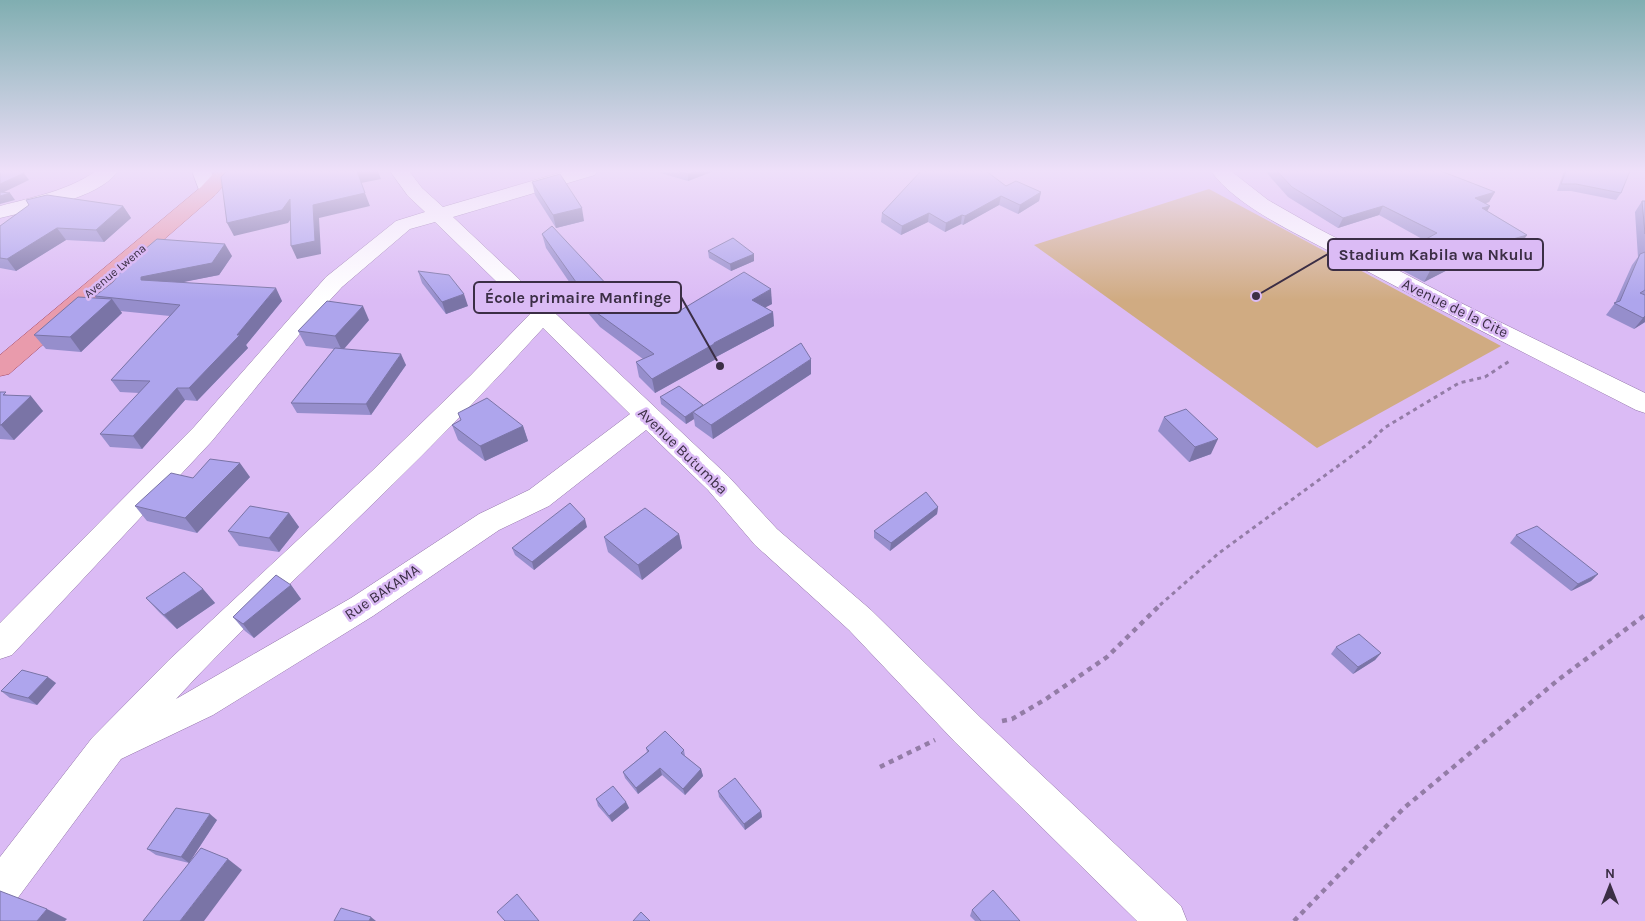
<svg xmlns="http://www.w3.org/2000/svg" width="1645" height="921" font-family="Karla,sans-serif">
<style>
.green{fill:#d0ab82}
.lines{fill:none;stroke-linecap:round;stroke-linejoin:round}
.minor-casing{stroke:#9072a7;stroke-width:1}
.major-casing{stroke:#a34964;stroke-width:1}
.path-far1{stroke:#937ca6;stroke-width:3;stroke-dasharray:4 4;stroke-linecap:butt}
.path{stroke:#937ca6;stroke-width:4.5;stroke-dasharray:5 5;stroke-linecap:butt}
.minor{fill:#fff;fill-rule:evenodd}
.major{fill:#e99bac;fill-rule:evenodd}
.wall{fill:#968ecc}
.shaded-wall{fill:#7a74a6}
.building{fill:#aea5ed;stroke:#7a74a6}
.labels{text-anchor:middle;stroke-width:5;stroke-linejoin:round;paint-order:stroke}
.far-street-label{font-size:12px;fill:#3b2e45;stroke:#dbbbf5}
.street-label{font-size:15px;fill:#3b2e45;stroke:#dbbbf5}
.leader{fill:none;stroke:#3b2e45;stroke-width:2}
.callout-dot{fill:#3b2e45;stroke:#dbbbf5;stroke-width:2}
.callout{fill:#dbbbf5;stroke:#3b2e45;stroke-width:2}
.callout-label{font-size:16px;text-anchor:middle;font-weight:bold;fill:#3b2e45}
</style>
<rect width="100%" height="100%" fill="#dbbbf5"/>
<polygon class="green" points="1209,189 1501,346 1317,448 1034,245"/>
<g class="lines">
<g class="minor-casing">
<g id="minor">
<path d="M96 171H118C99 199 32 210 0 218V206C34 197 67 191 96 171Z"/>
<polygon points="192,171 211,171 218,191 215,195 208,197 201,195"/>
<path d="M390 171H409L422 188 443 207 566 171H597L595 175 453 217 728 476 777 529 871 610 981 718 1181 906 1187 921H1137L955 742 849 630 755 545 708 490 646 430 549 506 499 530 373 616 213 715 121 759 14 903 0 909V857L92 738 169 660 372 471 471 375 530 314 435 222 410 229 342 287 308 324 212 441 12 655 0 659V623L194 427 326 277 396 221 425 212 408 196ZM543 328 630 414 529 490 479 514 351 598 176 699C244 625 319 557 391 486 443 435 494 382 543 328Z"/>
<path d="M1211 171H1231L1268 200 1317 228 1463 304 1645 393V413L1636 410C1535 358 1433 307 1333 253 1297 234 1234 205 1211 171Z"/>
</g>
</g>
<g class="major-casing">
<polygon id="major" points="216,171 236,171 215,195 9,374 0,376 0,355 201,187"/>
</g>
<polyline class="path-far1" points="1160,605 1219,553 1368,444 1384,428 1459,383 1485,377 1511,360"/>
<g class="path">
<polyline points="1002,721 1012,719 1046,699 1107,657 1161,604"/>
<polyline points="880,767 935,740"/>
<polyline points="1294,921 1404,808 1558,680 1645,615"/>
</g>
<use href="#minor" class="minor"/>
<use href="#major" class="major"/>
</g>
<g class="wall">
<polygon points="653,171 714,171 688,181"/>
<polygon points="1265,171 1441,171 1495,192 1489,202 1486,203 1490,206 1487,211 1527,235 1520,245 1465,261 1424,282 1392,265 1397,255 1424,240 1379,215 1338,228 1288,197"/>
<polygon points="1564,171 1630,171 1621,193 1616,200 1571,191 1557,191"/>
<polygon points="532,182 584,221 556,228 535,195"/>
<polygon points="1006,186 1041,192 1039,201 1018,214 999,205 963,225 961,224 945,232 928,222 901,235 881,222 882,213"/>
<polygon points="1642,201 1645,201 1645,322 1634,329 1606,315 1615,303 1632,265 1638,257 1635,212"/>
<polygon points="123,206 131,218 104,242 66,240 16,271 0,268 0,226"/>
<polygon points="542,234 625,304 676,313 772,304 765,307 773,312 774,326 716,357 716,359 655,393 639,377 636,362 643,359 600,327 575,298 572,286 546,248"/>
<polygon points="708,251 754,254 754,261 731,271 709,258"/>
<polygon points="232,256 219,275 182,282 282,301 246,345 248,348 197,401 185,400 142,449 110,447 100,434 139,393 120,392 111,380 170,316 120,311 122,313 81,352 46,349 34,335 96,298 95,296"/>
<polygon points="418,271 468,306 446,314 422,283"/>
<polygon points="369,320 344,349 406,365 371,415 297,413 291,403 334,349 306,346 298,331"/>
<polygon points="811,374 713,439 695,426 694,419 686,424 661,404 660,397 703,405"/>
<polygon points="0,392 43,411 14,440 0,439"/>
<polygon points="1164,417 1211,454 1189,462 1158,431"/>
<polygon points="461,420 523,426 528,441 485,461 458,440 452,425"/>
<polygon points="250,477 197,533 147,521 135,506 193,478"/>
<polygon points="938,507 937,514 890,551 874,538 874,531"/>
<polygon points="289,513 299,527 279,552 239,546 228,531"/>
<polygon points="587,527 534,570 515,555 512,548"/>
<polygon points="679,534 682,548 642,580 608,552 604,537"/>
<polygon points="1516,535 1598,574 1591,581 1571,591 1510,543"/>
<polygon points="291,585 301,599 254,638 245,631 233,617"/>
<polygon points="203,589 215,603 177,629 159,612 146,598"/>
<polygon points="1336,647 1381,653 1375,660 1353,674 1331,654"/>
<polygon points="56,683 37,705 10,698 1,691"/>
<polygon points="646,748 684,750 685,756 701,769 703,776 685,795 662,775 638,794 625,778 623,772 647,752"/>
<polygon points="718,791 761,811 762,817 745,830 719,797"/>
<polygon points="596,799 626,802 629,808 612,822 598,806"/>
<polygon points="217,820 189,863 156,855 147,849"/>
<polygon points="972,910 1020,921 975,921 970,916"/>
</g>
<g class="shaded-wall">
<polygon points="357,171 378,171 381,179 361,183 370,206 319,218 321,254 297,259 291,246 313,205"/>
<polygon points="695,171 714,171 688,181 688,174"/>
<polygon points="24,173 29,180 0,194 0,184"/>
<polygon points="1041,192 1039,201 1018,214 1020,205"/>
<polygon points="1495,192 1489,202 1470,208 1475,198"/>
<polygon points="10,193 15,200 0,204 0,196"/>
<polygon points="1001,196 999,205 963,225 965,216"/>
<polygon points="290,199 296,212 288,223 234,236 227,223"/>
<polygon points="123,206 131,218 104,242 96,230"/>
<polygon points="1383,206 1379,215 1338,228 1343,218"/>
<polygon points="1490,206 1485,215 1482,208"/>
<polygon points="582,208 584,221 556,228 553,215"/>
<polygon points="929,213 928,222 901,235 902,226"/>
<polygon points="962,215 961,224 945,232 946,223"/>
<polygon points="57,228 66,240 16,271 7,259"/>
<polygon points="1527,235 1520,245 1465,261 1424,282 1430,271 1471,251"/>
<polygon points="225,244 232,256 219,275 149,289 141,280 141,277"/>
<polygon points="754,254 754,261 731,271 730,264"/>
<polygon points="276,288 282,301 246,345 248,348 197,401 189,388 237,335"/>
<polygon points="771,289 772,304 753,314 752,300"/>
<polygon points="464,294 468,306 446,314 442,302"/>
<polygon points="112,299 122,313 81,352 70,337"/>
<polygon points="363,306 369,320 342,351 335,336"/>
<polygon points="773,312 774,326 716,357 716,359 655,393 652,379 714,343"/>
<polygon points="1645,316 1645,322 1634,329 1643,318"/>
<polygon points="401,354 406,365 371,415 366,404"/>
<polygon points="811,359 811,374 713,439 711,425"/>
<polygon points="177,388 185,400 142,449 133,436"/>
<polygon points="31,396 43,411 14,440 1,425"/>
<polygon points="693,412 694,419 686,424 685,417"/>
<polygon points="523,426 528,441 485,461 480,446"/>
<polygon points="1218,439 1211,454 1189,462 1195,447"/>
<polygon points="240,463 250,477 197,533 185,518"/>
<polygon points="938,507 937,514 890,551 891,543"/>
<polygon points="289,513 299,527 279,552 269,538"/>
<polygon points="585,519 587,527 534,570 532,562"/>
<polygon points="679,534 682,548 642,580 638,565"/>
<polygon points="1598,574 1591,581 1571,591 1578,584"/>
<polygon points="291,585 301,599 254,638 243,624"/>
<polygon points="203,589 215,603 177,629 164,615"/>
<polygon points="1381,653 1375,660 1353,674 1358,667"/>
<polygon points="48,677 56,683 37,705 28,698"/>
<polygon points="660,768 662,775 638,794 636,788"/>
<polygon points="701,769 703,776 685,795 683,789"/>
<polygon points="626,802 629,808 612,822 609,816"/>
<polygon points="761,811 762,817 745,830 744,824"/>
<polygon points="210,814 217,820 189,863 181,857"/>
<polygon points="228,859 242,870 204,921 180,921"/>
<polygon points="47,909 67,919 65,921 37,921"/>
<polygon points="371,917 376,921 369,921"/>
</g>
<g class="building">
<polygon points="0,171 22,171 24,173 0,184"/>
<polygon points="227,171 357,171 365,193 313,205 315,241 291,246 290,199 282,210 227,223 221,177"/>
<polygon points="678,171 695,171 688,174"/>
<polygon points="921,171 986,171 1006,186 1016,181 1041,192 1020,205 1001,196 965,216 962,215 946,223 929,213 902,226 882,213"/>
<polygon points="1277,171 1441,171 1495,192 1475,198 1490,206 1482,208 1527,235 1471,251 1430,271 1397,255 1437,233 1383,206 1343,218 1292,187"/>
<polygon points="1566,171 1630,171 1621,193 1576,184 1561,184"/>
<polygon points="560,174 582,208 553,215 532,182"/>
<polygon points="0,192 10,193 0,196"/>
<polygon points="47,195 123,206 96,230 57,228 7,259 0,258 0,226 29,205 26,200"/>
<polygon points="1642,201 1645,201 1645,234"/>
<polygon points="552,226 625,304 647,293 676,313 744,272 771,289 752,300 773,312 714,343 714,344 652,379 636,362 654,354 597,313 571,284 576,282 542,234"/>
<polygon points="733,238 754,254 730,264 708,251"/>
<polygon points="157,239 225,244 212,263 141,277 141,280 276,288 237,335 240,335 189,388 177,388 133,436 100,434 150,381 111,380 180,305 95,296 113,282 139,249 144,250"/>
<polygon points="1645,252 1645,290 1640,293 1645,295 1645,316 1643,318 1614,303 1620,301 1640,254"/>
<polygon points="418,271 449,275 464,294 442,302"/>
<polygon points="78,297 112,299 70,337 34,335"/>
<polygon points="327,301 363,306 335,336 298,331"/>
<polygon points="801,343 811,359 711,425 693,412"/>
<polygon points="335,348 401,354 366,404 291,403"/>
<polygon points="679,386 703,405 685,417 660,397"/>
<polygon points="0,392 6,392 3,395 31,396 1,425 0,425"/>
<polygon points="487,398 523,426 480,446 452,425 461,420 458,413"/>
<polygon points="1186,409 1218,439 1195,447 1164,417"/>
<polygon points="210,459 240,463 185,518 135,506 171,473 193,478"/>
<polygon points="926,492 938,507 891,543 874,531"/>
<polygon points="570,503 585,519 532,562 512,548"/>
<polygon points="250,506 289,513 269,538 228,531"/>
<polygon points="645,508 679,534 638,565 604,537"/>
<polygon points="1537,526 1598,574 1578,584 1516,535"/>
<polygon points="184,572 203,589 164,615 146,598"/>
<polygon points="276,575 291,585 243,624 233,617"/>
<polygon points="1359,634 1381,653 1358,667 1336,647"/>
<polygon points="22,670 48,677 28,698 1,691"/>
<polygon points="665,731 684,750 681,753 701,769 683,789 660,768 636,788 623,772 649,751 646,748"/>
<polygon points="735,778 761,811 744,824 718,791"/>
<polygon points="613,786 626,802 609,816 596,799"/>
<polygon points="176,808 210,814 181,857 147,849"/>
<polygon points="201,848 228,859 180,921 143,921"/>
<polygon points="993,890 1020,921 981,921 972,910"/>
<polygon points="0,891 47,909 37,921 0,921"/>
<polygon points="517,894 539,921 505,921 497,912"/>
<polygon points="341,908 371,917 369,921 334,921"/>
<polygon points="641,912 650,921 633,921"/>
</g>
<linearGradient id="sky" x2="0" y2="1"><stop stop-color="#80aeb1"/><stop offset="0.57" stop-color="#efe0fa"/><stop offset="1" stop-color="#efe0fa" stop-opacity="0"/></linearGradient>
<rect width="1645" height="300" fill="url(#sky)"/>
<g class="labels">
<g class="far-street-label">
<text transform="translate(115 271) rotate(-40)" y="4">Avenue Lwena</text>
</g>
<g class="street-label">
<text transform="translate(1455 308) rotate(26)" y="5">Avenue de la Cite</text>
<text transform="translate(683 451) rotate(44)" y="5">Avenue Butumba</text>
<text transform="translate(382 592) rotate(-34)" y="5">Rue BAKAMA</text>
</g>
</g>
<path class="leader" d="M1256 296L1328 254M720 366L681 297"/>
<g class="callout-dot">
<circle cx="1256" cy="296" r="5"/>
<circle cx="720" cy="366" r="5"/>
</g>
<g class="callout">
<rect x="1328" y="239" width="215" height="31" rx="5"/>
<rect x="474" y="282" width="207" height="31" rx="5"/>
</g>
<g class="callout-label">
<text x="1436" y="260">Stadium Kabila wa Nkulu</text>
<text x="578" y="303">École primaire Manfinge</text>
</g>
<g transform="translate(1610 886)" stroke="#dbbbf5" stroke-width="4" paint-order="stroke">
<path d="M0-4L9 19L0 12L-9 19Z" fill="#3b2e45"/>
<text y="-8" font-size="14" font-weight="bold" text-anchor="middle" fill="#3b2e45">N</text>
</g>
</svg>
